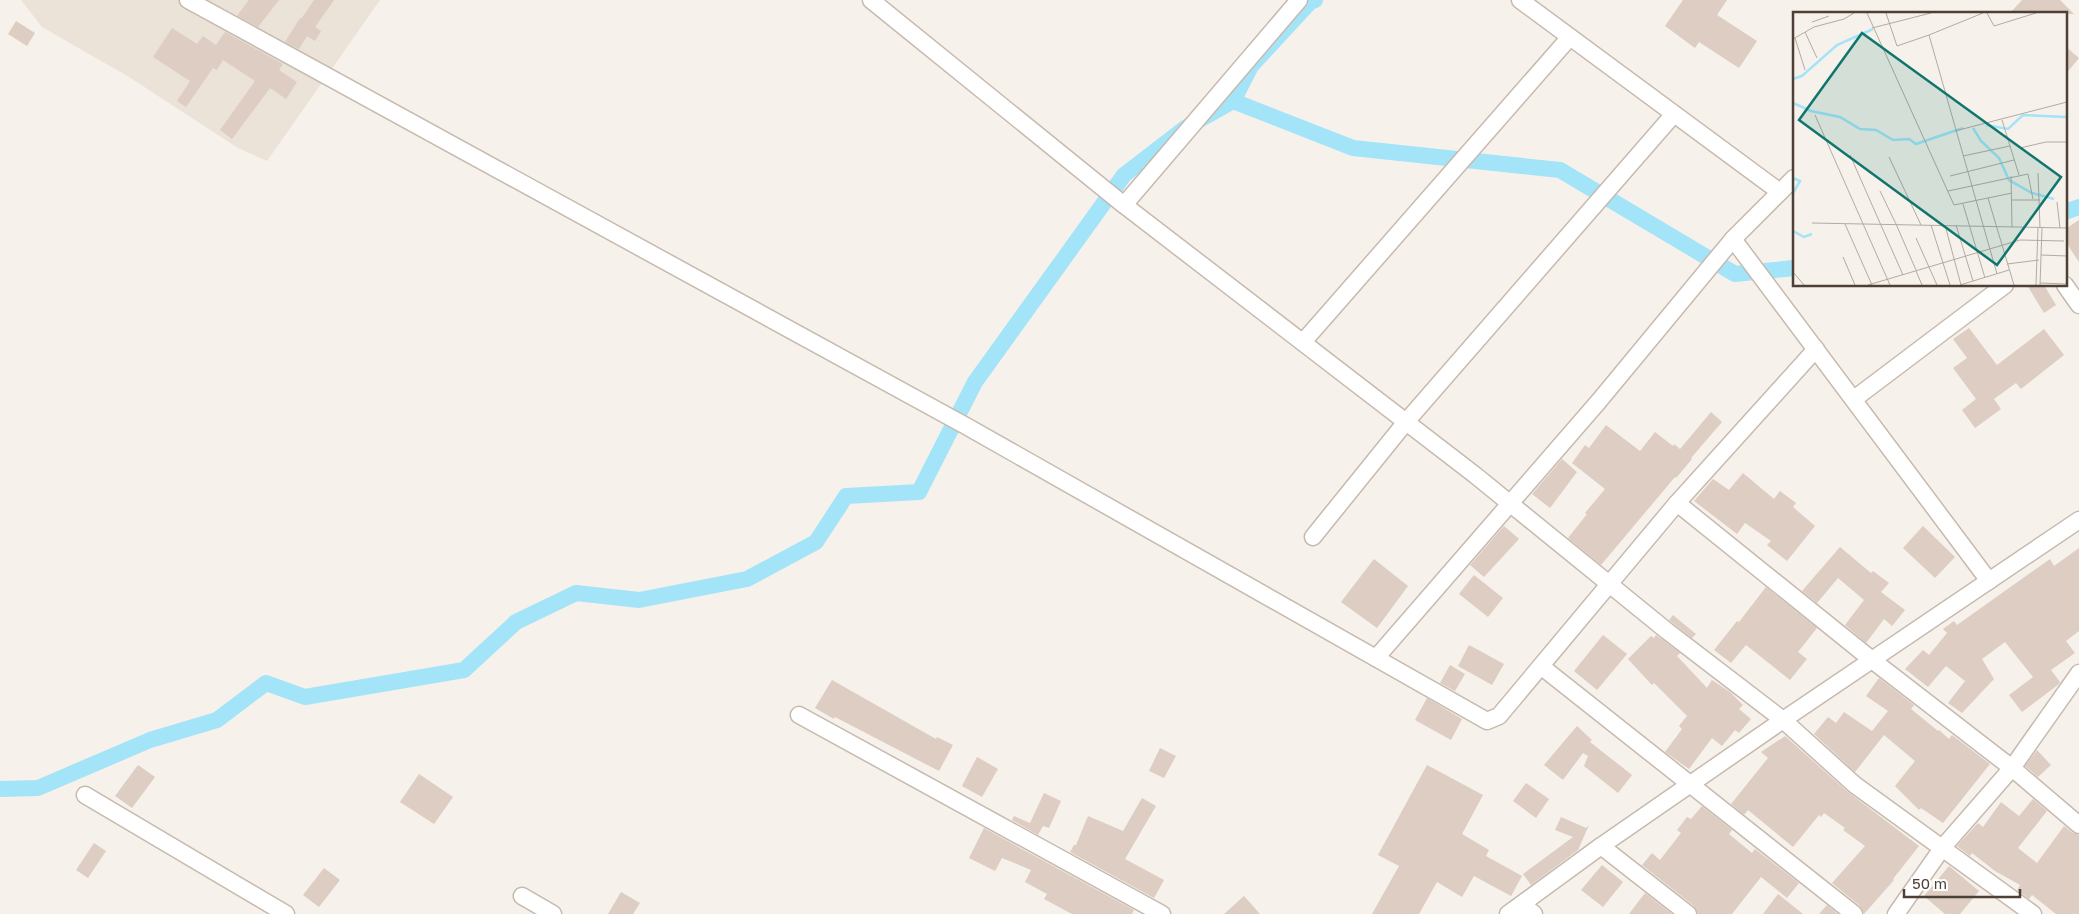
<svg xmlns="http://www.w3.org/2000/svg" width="2079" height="914" font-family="'Golos Text',sans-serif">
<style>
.residential{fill:#ebe2d8}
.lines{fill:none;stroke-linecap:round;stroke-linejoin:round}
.canal{stroke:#a3e4f8;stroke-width:16}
.building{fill:#ddcdc2}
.minor-casing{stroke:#c6baaf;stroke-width:19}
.minor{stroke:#fff;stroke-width:16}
.inset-river{fill:none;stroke:#a3e4f8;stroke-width:2.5}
.inset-road{fill:none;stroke:#b3aaa3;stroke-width:1}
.view{fill:#0f766e;fill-opacity:0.15;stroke:#0f766e;stroke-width:2.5}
.inset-edge{fill:none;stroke:#4c4037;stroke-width:2.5}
</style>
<rect width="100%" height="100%" fill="#f7f1eb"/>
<polygon class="residential" points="21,0 380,0 267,161 238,148 129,77 42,27"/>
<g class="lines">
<g class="canal">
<polyline points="1233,101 1353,148 1560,170 1735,274 1794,268"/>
<polyline points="2065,212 2079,207"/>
<polyline points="0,789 38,788 150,740 217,720 266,683 305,697 464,670 516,622 576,593 639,600 747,579 816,542 846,496 919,492 975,382 1124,175 1185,128 1233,101 1251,66 1310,2 1315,0"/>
</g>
</g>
<g class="building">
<polygon points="249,0 279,0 258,27 237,16"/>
<polygon points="314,0 334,0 315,27 321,31 315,41 307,36 299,49 285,42 300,18 301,19"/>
<polygon points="1683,0 1727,0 1717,15 1757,41 1739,68 1699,42 1695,48 1665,26"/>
<polygon points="2022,0 2060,0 2074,14 2009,14"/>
<polygon points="16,21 35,33 27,46 8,34"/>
<polygon points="172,28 197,44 203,36 216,45 225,32 283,64 279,70 297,82 286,99 270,88 232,139 220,130 255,81 223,60 217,70 213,68 186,107 177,101 190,81 153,57"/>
<polygon points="2065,46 2079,58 2065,75"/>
<polygon points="2079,220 2079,262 2065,241 2065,229"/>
<polygon points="2027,285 2044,285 2056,305 2044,313"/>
<polygon points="1969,328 1997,365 2044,329 2064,355 2021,389 2016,383 1994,399 2001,409 1975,428 1962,410 1976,399 1953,368 1967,358 1953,339"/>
<polygon points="1711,412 1722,422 1691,458 1692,459 1676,478 1675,477 1601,565 1568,538 1587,514 1585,513 1605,489 1572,463 1585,445 1589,448 1606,425 1640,451 1655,432 1673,446 1674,444 1680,449"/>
<polygon points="1562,459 1577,472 1550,508 1532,494"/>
<polygon points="1743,473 1774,499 1780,491 1796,503 1793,507 1815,526 1787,561 1767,545 1771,541 1745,523 1737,534 1694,501 1713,479 1729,490"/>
<polygon points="1504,526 1519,539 1484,577 1470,565"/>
<polygon points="1923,526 1955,557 1935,578 1903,548"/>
<polygon points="1840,547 1871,573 1873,571 1889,583 1881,592 1905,610 1892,626 1884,619 1866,643 1845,625 1864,600 1838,578 1817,603 1802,591"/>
<polygon points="2079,548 2079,631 2066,641 2075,653 2051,670 2060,682 2059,684 2022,712 2009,695 2033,677 2005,642 1982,659 1994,679 1962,713 1948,703 1965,681 1946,666 1928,687 1905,669 1923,650 1929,655 1947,633 1943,629 1954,621 1957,625 2050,559 2054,566"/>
<polygon points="1374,559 1408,586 1377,628 1341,602"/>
<polygon points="1474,575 1503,598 1488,617 1459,594"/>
<polygon points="1766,587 1817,628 1798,652 1807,659 1790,680 1746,645 1731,663 1714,650 1737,621 1739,622"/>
<polygon points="1673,615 1696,634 1692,638 1669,620"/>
<polygon points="1603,635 1627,654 1597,690 1574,671"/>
<polygon points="1656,635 1680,653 1677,656 1707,688 1712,680 1730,692 1743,705 1739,709 1751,719 1739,733 1735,730 1722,746 1712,738 1689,769 1665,752 1682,729 1679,726 1687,716 1654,683 1652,685 1628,659 1651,636 1654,638"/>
<polygon points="1469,645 1504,664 1492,685 1458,666"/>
<polygon points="1450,665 1465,674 1455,691 1440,683"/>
<polygon points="1879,678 1914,705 1911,709 1938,731 1939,730 1949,739 1952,735 1990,764 1943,823 1921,808 1919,810 1895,786 1915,761 1884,735 1855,772 1814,734 1828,717 1836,723 1844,712 1872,731 1888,711 1866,696"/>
<polygon points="832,680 936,739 937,737 953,745 939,771 835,717 834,719 815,708"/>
<polygon points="1427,698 1462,719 1451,740 1415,720"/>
<polygon points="1577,726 1592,740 1590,742 1632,775 1618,793 1584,766 1588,756 1583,753 1563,780 1544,765"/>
<polygon points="1785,736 1848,792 1919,846 1893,879 1894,880 1864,914 1860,906 1832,883 1865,846 1843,830 1845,828 1824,813 1821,817 1819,815 1793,847 1748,810 1744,815 1731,804 1768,758 1761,752"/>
<polygon points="1160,748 1176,756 1164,778 1149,771"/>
<polygon points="2037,750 2051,765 2038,777 2025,766"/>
<polygon points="977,757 998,769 982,797 962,786"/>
<polygon points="138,765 155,777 132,808 115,796"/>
<polygon points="1427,765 1483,795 1462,834 1489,850 1486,856 1522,876 1511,896 1474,876 1462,897 1437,882 1419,914 1372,914 1399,866 1378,855"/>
<polygon points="419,774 453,797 434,824 400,802"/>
<polygon points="1526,783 1549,799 1536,818 1513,801"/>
<polygon points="1044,793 1061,801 1049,828 1043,826 1038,835 1012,820 1014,816 1030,823"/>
<polygon points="1142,798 1156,806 1125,859 1164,880 1154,898 1070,852 1074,845 1076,845 1088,816 1123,831"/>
<polygon points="2033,799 2047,811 2018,848 2037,863 2064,826 2073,833 2079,835 2079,914 2056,914 2032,895 2029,899 2017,890 2020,885 1995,871 1972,853 1970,856 1957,846 1978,823 1983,827 2001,802 2019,816"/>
<polygon points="1702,806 1732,830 1729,834 1752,853 1755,849 1799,883 1787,898 1761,877 1732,914 1698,914 1694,906 1642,865 1652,853 1660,860 1681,833 1677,830 1687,817 1691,819"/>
<polygon points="1561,817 1586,828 1589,825 1578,850 1531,885 1523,874 1573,837 1555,830"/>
<polygon points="984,828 1033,855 1134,910 1132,914 1072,914 1044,899 1047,894 1025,882 1031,870 1002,858 995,871 969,858"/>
<polygon points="94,843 106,851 88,878 76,870"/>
<polygon points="1602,865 1623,882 1603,907 1581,890"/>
<polygon points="1949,866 1979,891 1960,914 1945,914 1924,896"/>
<polygon points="324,868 340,880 319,907 303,895"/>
<polygon points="621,892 640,903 633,914 608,914"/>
<polygon points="1645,893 1672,914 1629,914"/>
<polygon points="1778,894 1803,914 1763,914"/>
<polygon points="1244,896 1260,914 1224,914"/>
<polygon points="1827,905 1838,914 1819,914"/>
</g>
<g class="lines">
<g class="minor-casing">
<g id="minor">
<polyline points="188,0 966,426 1487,721 1499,716 1677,503 1816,349"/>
<polyline points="871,0 1124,205 1475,475 1667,631 1783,720 1855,785 2033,914"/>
<polyline points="1520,0 1780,192"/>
<polyline points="1124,205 1299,0"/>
<polyline points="1733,239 1989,581"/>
<polyline points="2065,285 2079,305"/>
<polyline points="1303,342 1570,37"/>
<polyline points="1854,399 2005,285"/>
<polyline points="1677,503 1872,660 2012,768 2079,825"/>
<polyline points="1313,537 1405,423 1674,114"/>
<polyline points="1376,658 1599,401 1733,239 1794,178"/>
<polyline points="1542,667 1854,914"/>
<polyline points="799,715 1162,914"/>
<polyline points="85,795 286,914"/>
<polyline points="1601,846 1688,914"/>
<polyline points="522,896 553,914"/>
<polyline points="1522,904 1534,914"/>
<polyline points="1508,914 1601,846 1783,720 2079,520"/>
<polyline points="1896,914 1943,847 2012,768 2079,673"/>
</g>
</g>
<use href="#minor" class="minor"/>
</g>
<g transform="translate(1793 12)">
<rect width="274" height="274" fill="#f7f1eb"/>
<path class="inset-river" d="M0 67 9 64 44 33 80 17M0 91 18 99 47 105 67 117 83 118 100 128 116 127 123 132 170 116M193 113 215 117 230 103 274 105M180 116 188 129 206 146 216 168 239 181 261 187M0 166 7 169 0 181M0 219 11 225 19 222"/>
<path class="inset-road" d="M74 1 161 193 219 181M93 1 104 34 136 23 204 262M194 1 201 14 243 1M19 10 36 4M79 16 138 1M12 20 24 46M136 23 190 1M2 26 12 58M0 27 21 15 51 7 61 1M22 103 97 273M209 108 226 163M162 119 274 90M227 136 253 130H274M57 143 110 263M170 144 217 134M96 145 128 213M245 161 247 216M157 164 221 148M218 164 219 215M87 179 103 212M155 179 235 162 240 187M195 186 221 273M219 188H247M264 190 267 216M170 192 192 266M19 211 274 216M52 212 79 273M103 212 123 258M138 213 157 273M152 213 168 273M163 213 180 269M123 226 144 273M248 243 274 244M50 245 62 273M214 252 246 248M123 259 129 273M0 260 11 273M247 271 274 272M75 273 227 228 271 229M167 273 216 258M243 273 245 216M247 273 249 216"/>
<path class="view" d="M69 21 268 165 204 253 6 108Z"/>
<rect width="274" height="274" class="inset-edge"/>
</g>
<path d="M1904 889v8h116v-8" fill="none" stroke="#4c4037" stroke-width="2.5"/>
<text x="1912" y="889" font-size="15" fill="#4c4037" stroke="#ffffff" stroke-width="4" paint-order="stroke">50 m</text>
</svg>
